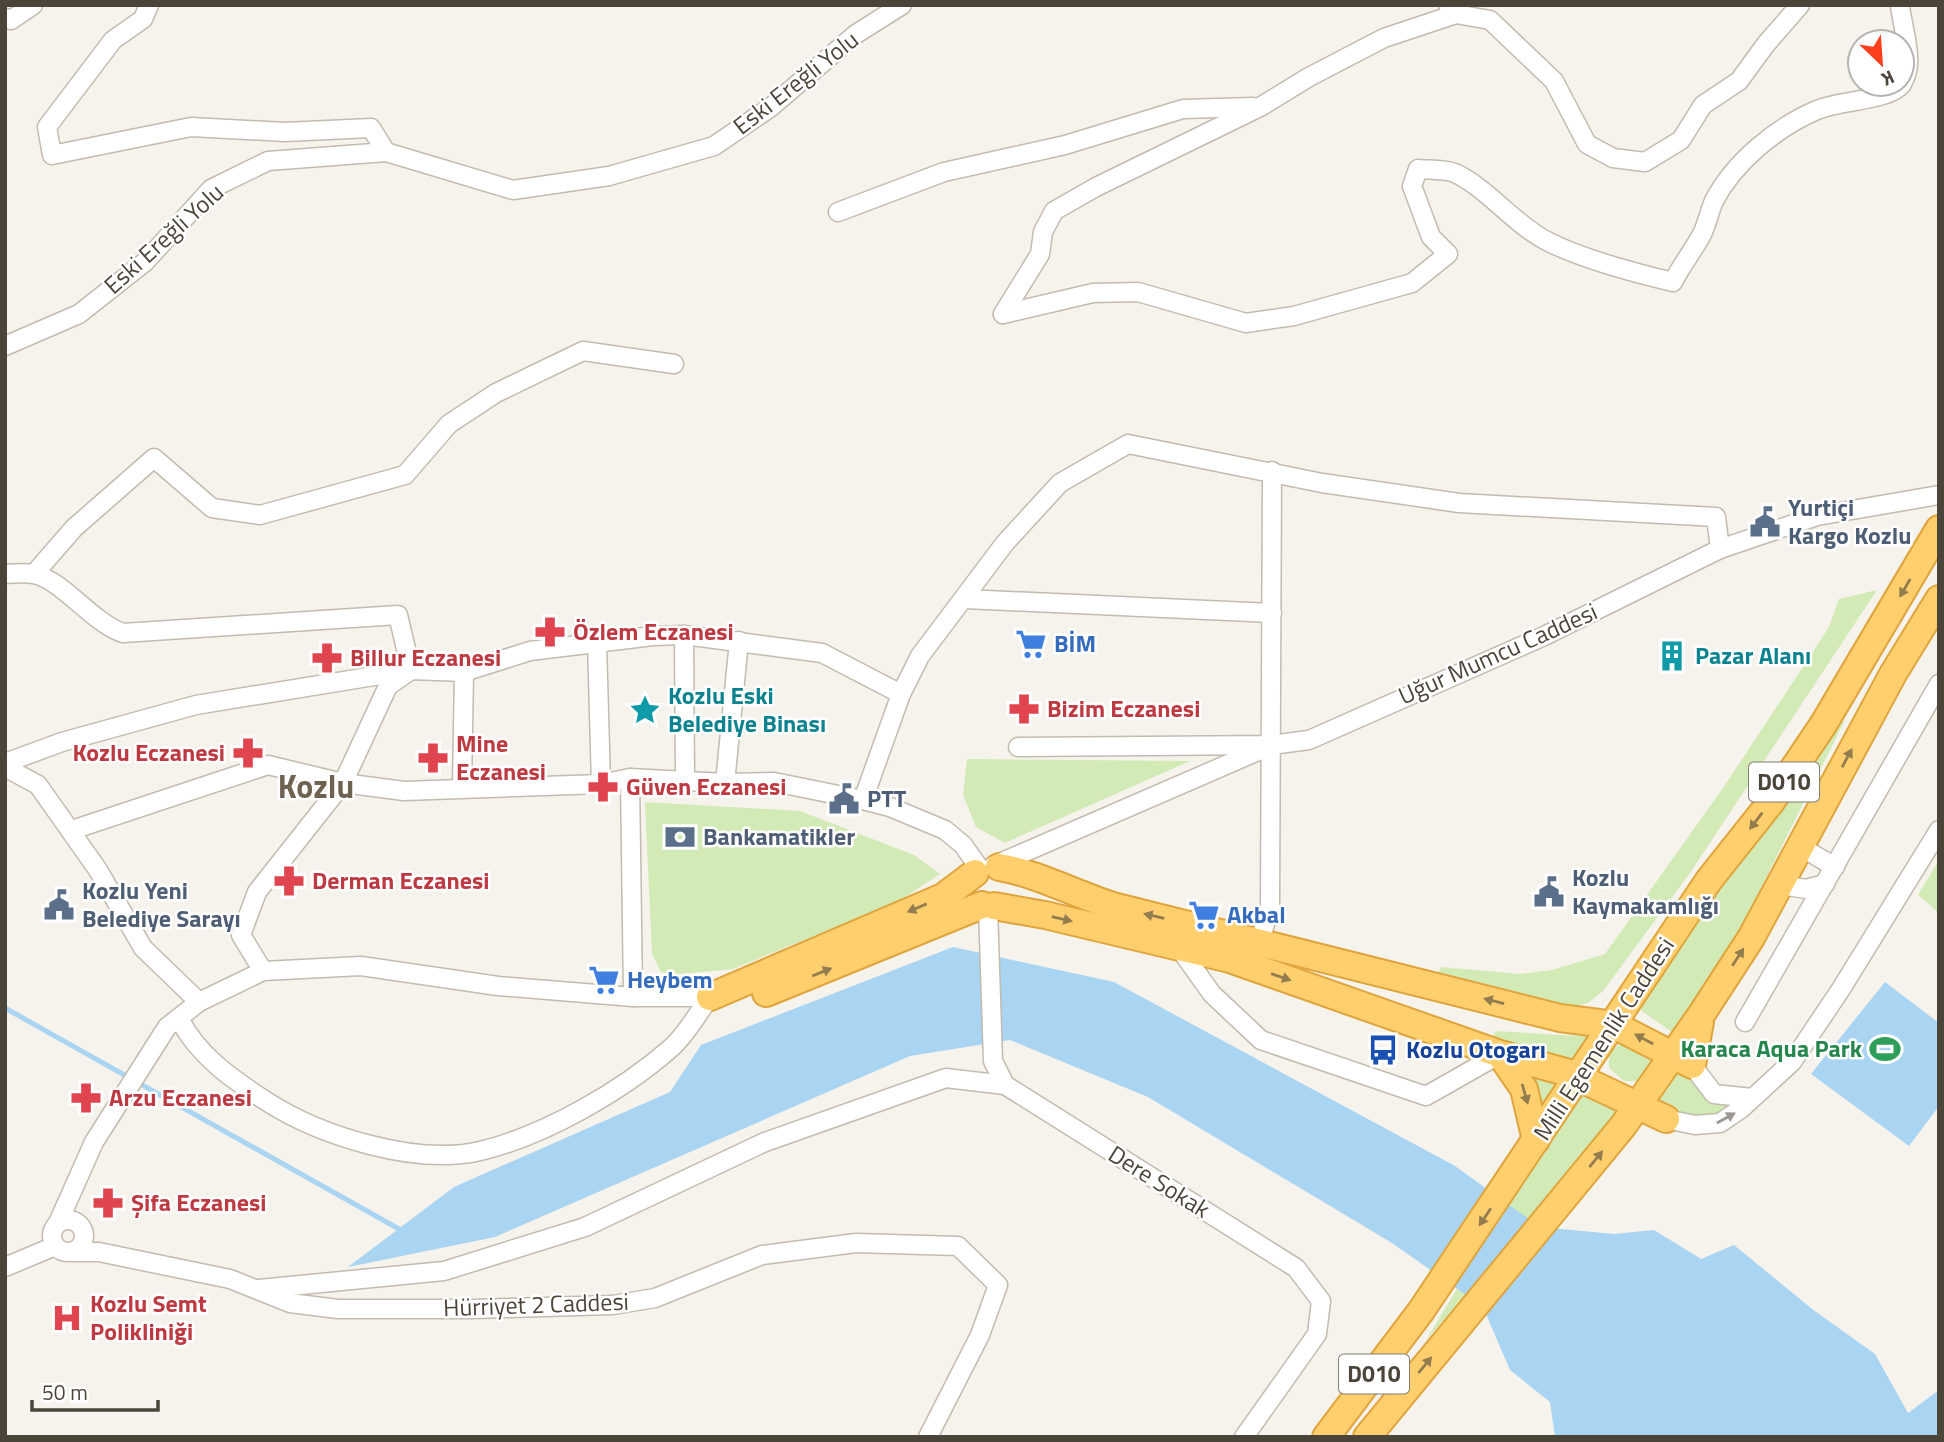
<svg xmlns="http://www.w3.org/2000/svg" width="1944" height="1442" font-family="'Titillium Web',sans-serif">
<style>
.green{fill:#d2eab5}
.water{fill:#a9d4f2}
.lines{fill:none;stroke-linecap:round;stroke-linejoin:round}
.stream{stroke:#a9d4f2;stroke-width:5}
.minor-casing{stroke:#c2bbae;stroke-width:21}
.highway-casing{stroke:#e0a43c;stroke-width:30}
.minor{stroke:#fff;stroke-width:18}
.highway{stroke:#ffcf6e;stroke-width:26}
.oneway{fill:#937c4e}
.oneway2{fill:#9c9892}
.labels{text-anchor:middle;stroke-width:5;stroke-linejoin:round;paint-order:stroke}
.shield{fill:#fff;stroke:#817c74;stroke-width:2}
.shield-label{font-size:23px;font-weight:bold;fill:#4b4439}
.street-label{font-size:24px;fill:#4b4439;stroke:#fff}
.service-label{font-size:24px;font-weight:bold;fill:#4e5e75;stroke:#fff;text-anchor:start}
.health-label{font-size:24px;font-weight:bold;fill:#be3a42;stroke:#fff;text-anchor:start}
.shop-label{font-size:24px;font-weight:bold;fill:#366cbe;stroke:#fff;text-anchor:start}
.culture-label{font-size:24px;font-weight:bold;fill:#0d838f;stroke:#fff;text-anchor:start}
.leisure-label{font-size:24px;font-weight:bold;fill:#27864d;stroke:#fff;text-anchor:end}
.transit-label{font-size:24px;font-weight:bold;fill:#164399;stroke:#fff;text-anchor:start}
.district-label{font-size:32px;font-weight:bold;fill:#6e6250;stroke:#fff}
</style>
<rect width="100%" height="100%" fill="#f6f3ec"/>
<g class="green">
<polygon points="1877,590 1690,873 1603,991 1588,1003 1570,1008 1436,977 1441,967 1520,974 1552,970 1605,954 1723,788 1799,673 1829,627 1839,599"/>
<polygon points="1846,718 1723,964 1679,1037 1636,1007 1807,766"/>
<polygon points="967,759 1190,761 1005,843 976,827 963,795"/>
<polygon points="645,802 800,811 914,855 940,874 899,901 733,969 669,975 660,971 652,953"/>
<polygon points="1939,860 1939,913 1918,895"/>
<polygon points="1495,1031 1578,1036 1591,1035 1577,1060 1493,1039"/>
<polygon points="1622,1041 1650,1057 1650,1065 1637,1081 1624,1081 1609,1068 1609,1055"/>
<polygon points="1524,1068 1566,1083 1535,1117"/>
<path d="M1680 1070 1698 1086 1738 1106C1707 1126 1685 1117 1654 1103Z"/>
<polygon points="1579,1087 1622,1116 1426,1340"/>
</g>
<g class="water">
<polygon points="953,947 1114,982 1455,1166 1540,1227 1614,1234 1654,1230 1701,1259 1734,1245 1812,1309 1875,1354 1908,1413 1939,1390 1939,1437 1555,1437 1550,1402 1510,1370 1483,1307 1392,1243 1148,1097 1010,1040 910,1056 495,1237 348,1267 454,1187 670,1092 701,1045"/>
<polygon points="1885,982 1939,1023 1939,1106 1909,1146 1811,1074"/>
</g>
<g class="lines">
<polyline class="stream" points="5,1008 399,1229"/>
<g class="minor-casing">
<g id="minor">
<polyline points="149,5 143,19 113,40 47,127 52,155 191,127 285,132 371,128 386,152"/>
<path d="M1900 5C1902 27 1916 65 1902 83"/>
<polyline points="1449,8 1456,14 1490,20 1554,81 1587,144 1613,158 1645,162 1681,140 1703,105 1739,81 1766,44 1800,5"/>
<polyline points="5,18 11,20 33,5"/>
<polyline points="838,212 944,172 1065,145 1183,109 1253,107"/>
<path d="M1003 314 1093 293 1138 292 1246 323 1294 316 1412 283 1448 254 1431 237 1412 186 1418 169C1429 170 1445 169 1455 173 1487 188 1513 223 1545 240 1579 258 1635 273 1673 282 1681 266 1692 252 1701 236 1707 225 1709 212 1714 201 1734 162 1777 127 1817 110 1839 100 1889 101 1902 84"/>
<polyline points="1003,314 1040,254 1043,232 1054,211 1096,187 1260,107 1309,77 1384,38 1456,14"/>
<polyline points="5,346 79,314 145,262 211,189 268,161 386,152 513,190 609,176 714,146 771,107 856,34 902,5"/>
<path d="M5 574C14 574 24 572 33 574 62 579 91 622 123 633L398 615 411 670 388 686 343 783 257 892 241 935 263 971"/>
<polyline points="34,574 74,528 154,458 212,508 260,515 405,475 449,424 496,393 583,351 674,364"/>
<polyline points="965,599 1272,613"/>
<polyline points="684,635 685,779"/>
<polyline points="597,642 601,784"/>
<polyline points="1018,747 1271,745 1309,740 1542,637 1720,549"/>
<polyline points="5,763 62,742 196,705 411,670 464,672 530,651 653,636 684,635 822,653 901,694"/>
<polyline points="5,767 38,785 98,870 143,948 199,1002"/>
<polyline points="630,778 633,997"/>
<polyline points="725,783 739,641"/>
<polyline points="462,787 464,672"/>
<polyline points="863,800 901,694 920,656 1005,543 1060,483 1128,444 1322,483 1459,503 1716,517 1720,549 1817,516 1939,495"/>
<polyline points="72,830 268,765 343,783 404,791 601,784 630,778 725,783 774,782 863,800 890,807 945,830 963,845 980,869"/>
<polyline points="1801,847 1835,867"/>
<polyline points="993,866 1265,748"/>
<polyline points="1781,885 1806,889 1825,884"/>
<polyline points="988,907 993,1061 1005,1085 1296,1268 1321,1301 1317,1334 1244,1437"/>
<polyline points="1260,941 1270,907 1272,471"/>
<polyline points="1177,945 1212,994 1261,1040 1426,1096 1500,1054"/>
<path d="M179 1018C197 1055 232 1079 266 1101 320 1136 416 1166 480 1151 544 1136 622 1091 671 1048 686 1035 698 1013 710 997"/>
<polyline points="1745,1022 1939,684"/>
<polyline points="1692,1065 1714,1094 1752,1098"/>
<polyline points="1666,1119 1695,1125 1720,1123 1742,1108 1792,1062 1841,989 1939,830"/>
<circle cx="68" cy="1236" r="16"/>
<polyline points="58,1223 94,1142 167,1027 199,1002 263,971 361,966 498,986 633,997 710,997"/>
<polyline points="73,1252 99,1252 230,1279 290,1303 338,1309 471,1309 613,1305 655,1298 762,1255 856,1243 958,1246 998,1285 980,1335 928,1437"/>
<polyline points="5,1267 55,1246"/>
<polyline points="259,1289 444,1271 585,1227 765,1142 946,1078 1005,1085"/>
</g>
</g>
<g class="highway-casing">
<g id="highway">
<path d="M999 867C1039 874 1075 894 1113 906L1560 1018 1614 1025 1692 1065 1700 1022"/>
<polyline points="994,906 1045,915 1230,959 1500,1054 1569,1073 1666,1119"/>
<polyline points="766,993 982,905"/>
<polyline points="710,997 943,897 975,873"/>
<polyline points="1500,1054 1524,1089 1536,1140"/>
<polyline points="1326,1437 1421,1311 1709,880 1771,802 1823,725 1939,529"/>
<polyline points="1367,1437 1623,1126 1701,1015 1751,938 1893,674 1939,599"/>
</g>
</g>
<use href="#minor" class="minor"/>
<use href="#highway" class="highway"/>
</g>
<defs><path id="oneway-solid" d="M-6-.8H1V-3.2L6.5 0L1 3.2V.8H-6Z" transform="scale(1.75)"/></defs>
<g class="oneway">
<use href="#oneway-solid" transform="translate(1905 588) rotate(120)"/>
<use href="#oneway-solid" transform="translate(1847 758) rotate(-62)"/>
<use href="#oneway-solid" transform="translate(1756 821) rotate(127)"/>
<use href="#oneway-solid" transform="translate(917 908) rotate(157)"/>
<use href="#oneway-solid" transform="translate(1154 916) rotate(-167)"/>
<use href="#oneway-solid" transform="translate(1062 919) rotate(13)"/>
<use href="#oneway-solid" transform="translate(1738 957) rotate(-57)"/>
<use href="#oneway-solid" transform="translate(822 972) rotate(-22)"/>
<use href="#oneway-solid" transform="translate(1281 977) rotate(19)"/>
<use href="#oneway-solid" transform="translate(1494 1001) rotate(-166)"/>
<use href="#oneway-solid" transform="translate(1644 1039) rotate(-152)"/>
<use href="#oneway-solid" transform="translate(1525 1094) rotate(74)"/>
<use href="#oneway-solid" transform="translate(1596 1159) rotate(-51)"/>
<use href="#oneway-solid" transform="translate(1485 1217) rotate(124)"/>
<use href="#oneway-solid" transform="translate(1425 1365) rotate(-51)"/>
</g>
<use class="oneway2" href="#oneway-solid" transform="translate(1726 1118) rotate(-29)"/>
<defs>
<g id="civic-bare" transform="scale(2.415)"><path d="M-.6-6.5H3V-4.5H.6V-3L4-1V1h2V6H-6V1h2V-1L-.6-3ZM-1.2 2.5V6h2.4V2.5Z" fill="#5c6f8a" stroke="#fff" stroke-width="2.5" paint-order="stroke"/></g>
<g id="pharmacy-bare" transform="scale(2.415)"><path d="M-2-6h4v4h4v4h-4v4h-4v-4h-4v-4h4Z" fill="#e0444e" stroke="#fff" stroke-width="2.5" paint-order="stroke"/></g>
<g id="supermarket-bare" transform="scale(2.415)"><path d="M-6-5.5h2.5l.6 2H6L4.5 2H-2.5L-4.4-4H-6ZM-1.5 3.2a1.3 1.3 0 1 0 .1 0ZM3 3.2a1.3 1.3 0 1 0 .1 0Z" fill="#3f7fe0" stroke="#fff" stroke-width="2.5" paint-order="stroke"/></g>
<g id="building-bare" transform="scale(2.415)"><path d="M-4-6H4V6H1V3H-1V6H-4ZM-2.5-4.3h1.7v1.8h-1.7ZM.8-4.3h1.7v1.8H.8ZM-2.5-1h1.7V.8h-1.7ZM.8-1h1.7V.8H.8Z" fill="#0f9aa8" stroke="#fff" stroke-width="2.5" paint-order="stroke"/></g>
<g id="sight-bare" transform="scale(2.415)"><path d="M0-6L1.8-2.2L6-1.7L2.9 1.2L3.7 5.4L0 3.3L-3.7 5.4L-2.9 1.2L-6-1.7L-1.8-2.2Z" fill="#0f9aa8" stroke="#fff" stroke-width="2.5" paint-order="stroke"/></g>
<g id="bank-bare" transform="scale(2.415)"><path d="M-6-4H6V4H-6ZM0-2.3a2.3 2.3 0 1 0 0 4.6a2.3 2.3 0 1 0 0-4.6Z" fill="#5c6f8a" stroke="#fff" stroke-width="2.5" paint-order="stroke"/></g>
<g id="stadium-bare" transform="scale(2.415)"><path d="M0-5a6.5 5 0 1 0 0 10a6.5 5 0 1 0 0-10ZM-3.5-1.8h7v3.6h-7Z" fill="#2e9e5b" stroke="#fff" stroke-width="2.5" paint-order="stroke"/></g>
<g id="bus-bare" transform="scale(2.415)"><path d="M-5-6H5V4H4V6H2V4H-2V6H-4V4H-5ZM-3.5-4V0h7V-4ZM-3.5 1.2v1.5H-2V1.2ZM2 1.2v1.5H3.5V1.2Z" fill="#1a4fb4" stroke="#fff" stroke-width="2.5" paint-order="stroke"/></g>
<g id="hospital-bare" transform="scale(2.415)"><path d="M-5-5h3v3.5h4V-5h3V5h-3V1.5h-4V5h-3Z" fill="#e0444e" stroke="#fff" stroke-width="2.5" paint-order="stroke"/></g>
</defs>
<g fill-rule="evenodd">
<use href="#civic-bare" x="1765" y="522"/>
<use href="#pharmacy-bare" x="550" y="632"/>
<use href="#supermarket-bare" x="1031" y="644"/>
<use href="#building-bare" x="1672" y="656"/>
<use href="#pharmacy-bare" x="327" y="658"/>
<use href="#pharmacy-bare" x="1024" y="709"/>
<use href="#sight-bare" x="645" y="710"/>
<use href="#pharmacy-bare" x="248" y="753"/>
<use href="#pharmacy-bare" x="433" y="758"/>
<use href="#pharmacy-bare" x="603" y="787"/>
<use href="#civic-bare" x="844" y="799"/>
<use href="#bank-bare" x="680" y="837"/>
<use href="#pharmacy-bare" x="289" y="881"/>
<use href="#civic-bare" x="1549" y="892"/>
<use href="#civic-bare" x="59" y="905"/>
<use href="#supermarket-bare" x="1204" y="915"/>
<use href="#supermarket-bare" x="604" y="980"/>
<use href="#stadium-bare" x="1885" y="1049"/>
<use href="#bus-bare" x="1383" y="1050"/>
<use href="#pharmacy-bare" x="86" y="1098"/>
<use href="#pharmacy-bare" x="108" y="1203"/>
<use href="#hospital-bare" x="67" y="1318"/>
</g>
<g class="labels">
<g class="shield">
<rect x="1749" y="762.5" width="70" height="39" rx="5"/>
<rect x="1339" y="1354.5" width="70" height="39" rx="5"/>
</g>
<g class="shield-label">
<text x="1784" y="790">D010</text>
<text x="1374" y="1382">D010</text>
</g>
<g class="street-label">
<text transform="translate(796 83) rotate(-38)" y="8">Eski Ereğli Yolu</text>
<text transform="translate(164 239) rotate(-42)" y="8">Eski Ereğli Yolu</text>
<text transform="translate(1498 654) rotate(-24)" y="8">Uğur Mumcu Caddesi</text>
<text transform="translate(1604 1039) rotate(-57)" y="8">Milli Egemenlik Caddesi</text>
<text transform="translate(1159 1182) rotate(32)" y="8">Dere Sokak</text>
<text transform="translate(536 1305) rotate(-2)" y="8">Hürriyet 2 Caddesi</text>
</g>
<g class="service-label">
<text x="1788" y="516">Yurtiçi<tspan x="1788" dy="28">Kargo Kozlu</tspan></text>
<text x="867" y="807">PTT</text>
<text x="703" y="845">Bankamatikler</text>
<text x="1572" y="886">Kozlu<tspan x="1572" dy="28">Kaymakamlığı</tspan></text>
<text x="82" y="899">Kozlu Yeni<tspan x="82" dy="28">Belediye Sarayı</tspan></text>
</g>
<g class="health-label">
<text x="573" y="640">Özlem Eczanesi</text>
<text x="350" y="666">Billur Eczanesi</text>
<text x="1047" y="717">Bizim Eczanesi</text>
<text x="456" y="752">Mine<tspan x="456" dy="28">Eczanesi</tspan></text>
<text x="225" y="761" text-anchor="end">Kozlu Eczanesi</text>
<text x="626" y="795">Güven Eczanesi</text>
<text x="312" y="889">Derman Eczanesi</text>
<text x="109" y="1106">Arzu Eczanesi</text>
<text x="131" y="1211">Şifa Eczanesi</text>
<text x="90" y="1312">Kozlu Semt<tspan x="90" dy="28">Polikliniği</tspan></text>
</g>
<g class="shop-label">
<text x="1054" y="652">BİM</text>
<text x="1227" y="923">Akbal</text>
<text x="627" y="988">Heybem</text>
</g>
<g class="culture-label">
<text x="1695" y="664">Pazar Alanı</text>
<text x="668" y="704">Kozlu Eski<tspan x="668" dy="28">Belediye Binası</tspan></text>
</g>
<g class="leisure-label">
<text x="1862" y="1057">Karaca Aqua Park</text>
</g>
<g class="transit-label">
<text x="1406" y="1058">Kozlu Otogarı</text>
</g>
<g class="district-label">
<text x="316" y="798">Kozlu</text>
</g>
</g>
<rect width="1944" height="1442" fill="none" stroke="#4b4439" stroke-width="14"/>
<g transform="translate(1881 63) rotate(155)"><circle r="33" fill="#ffffff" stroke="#b7b4b0" stroke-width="2"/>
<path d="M0-5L12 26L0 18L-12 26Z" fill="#fc3f1d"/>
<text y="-10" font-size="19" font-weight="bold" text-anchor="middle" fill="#4b4439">K</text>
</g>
<path d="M32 1400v10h126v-10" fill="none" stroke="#4b4439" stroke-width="3.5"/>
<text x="42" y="1400" font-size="21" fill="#4b4439" stroke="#ffffff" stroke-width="5" paint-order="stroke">50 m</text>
</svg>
